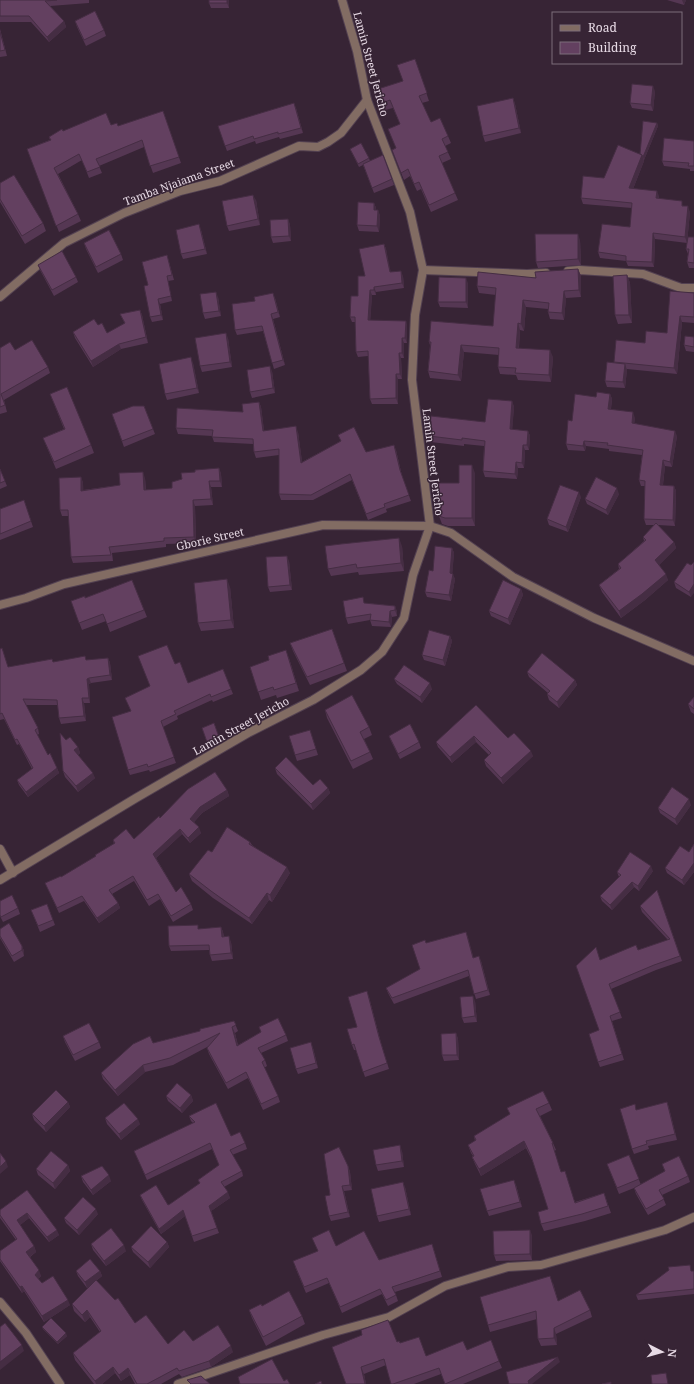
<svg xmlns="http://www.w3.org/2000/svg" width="694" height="1384" font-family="'Noto Serif',serif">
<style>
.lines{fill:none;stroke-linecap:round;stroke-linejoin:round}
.minor-casing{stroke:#534151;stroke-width:10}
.minor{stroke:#826c63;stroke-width:8}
.wall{fill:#553753}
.shaded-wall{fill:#452d43}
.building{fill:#634060;stroke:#452d43}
.labels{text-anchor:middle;stroke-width:3;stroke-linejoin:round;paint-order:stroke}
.street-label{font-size:11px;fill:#e7dae5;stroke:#372435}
</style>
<rect width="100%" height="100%" fill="#372435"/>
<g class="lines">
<g class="minor-casing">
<g id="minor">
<polyline points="423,270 527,274 546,273"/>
<polyline points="568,271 579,270 643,274 681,288 694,288"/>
<polyline points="0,297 64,243 124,213 180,191 220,181 299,146 318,147 328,142 341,133 367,100"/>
<polyline points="0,605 26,598 64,584 323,525 430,526 451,533 513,577 594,618 694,661"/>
<polyline points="0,849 13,873"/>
<polyline points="0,880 136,798 248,733 313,700 361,670 382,652 404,618 413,575 430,526 412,380 415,315 423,270 410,212 367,100 357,51 342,0"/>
<polyline points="0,1302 26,1333 60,1384"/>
<polyline points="178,1384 323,1335 389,1317 445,1286 508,1267 541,1265 665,1230 694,1217"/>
</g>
</g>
<use href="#minor" class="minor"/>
</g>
<g class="wall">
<polygon points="0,0 89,0 89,3 50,6 64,21 66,27 49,42 31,22 0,22"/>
<polygon points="209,0 229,0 229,8 211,8 209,3"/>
<polygon points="667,0 686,0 684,5"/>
<polygon points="75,21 104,30 106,36 86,46 77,27"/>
<polygon points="0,29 7,56 0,57"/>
<polygon points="415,59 429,101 422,103 431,122 448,136 451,143 445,146 451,159 442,163 458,200 431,212 421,189 417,191 410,176 404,180 392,150 396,148 388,129 400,124 393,108 385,110 382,103 403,81"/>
<polygon points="655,91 653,111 632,108 630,103"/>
<polygon points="513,98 515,104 521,133 485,142 483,136"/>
<polygon points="296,108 303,133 280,139 279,137 256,144 255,141 227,151 218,126"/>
<polygon points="163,111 181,163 153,173 144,147 99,166 102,173 89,178 82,160 58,174 78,214 81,221 59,232 27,149 50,140 49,137 63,131 111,125 118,126"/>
<polygon points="657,123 658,126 644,160 644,161 633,189 659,196 659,198 684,206 690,212 687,243 655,239 654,267 628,266 626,261 600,258 598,252 630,227 632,208 583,204 581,198 604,178 640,154"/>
<polygon points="694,141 694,171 690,171 690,169 664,166 662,161"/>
<polygon points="350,149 369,158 370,161 383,155 394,185 374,193 363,165 359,167"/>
<polygon points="0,183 43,223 46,231 25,244 0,202"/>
<polygon points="256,200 260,225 229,231 227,226"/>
<polygon points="374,203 376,208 376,210 378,210 380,216 379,232 359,231 357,225"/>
<polygon points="288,219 290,225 291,241 273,243 271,237"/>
<polygon points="201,230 207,254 183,259 181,254"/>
<polygon points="694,237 694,268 689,268 687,262 688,254 686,249"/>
<polygon points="580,240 581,265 538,268 536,262"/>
<polygon points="84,243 121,254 123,260 98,273 86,249"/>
<polygon points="384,244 386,249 390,272 403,276 404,288 376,292 376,295 372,295 370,321 406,321 407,327 407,343 404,343 404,358 401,358 402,379 398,379 398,404 372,404 370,399 368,356 358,357 356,352 355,322 352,322 350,317 365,276"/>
<polygon points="167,255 174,280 168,281 172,301 160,304 163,320 152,322 150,317 148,285"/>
<polygon points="38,265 76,277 78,282 54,296 40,270"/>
<polygon points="578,269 581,276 581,297 566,298 564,320 550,319 548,312 548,309 526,307 524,331 520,330 519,348 553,357 551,382 518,380 516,375 500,374 498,367 499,355 464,352 461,381 430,378 428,371 430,345 429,342 493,326 496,295 479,293 477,286 536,278"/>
<polygon points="627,275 630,283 632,323 618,324 615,315"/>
<polygon points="468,283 468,308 440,307 438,302"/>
<polygon points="694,293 694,323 682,322 677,374 627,369 625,388 607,387 605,381 614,363 614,362 645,343 667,333"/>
<polygon points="218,297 221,316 205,319 203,313"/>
<polygon points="275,298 280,317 273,319 285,365 274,369 263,331 237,335 235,330"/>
<polygon points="140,310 142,315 148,343 121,349 93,367 75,338 73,332 98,325 107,333 125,324 120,314"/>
<polygon points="694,337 694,352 686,351 684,345"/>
<polygon points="228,338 232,367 202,372 200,366"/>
<polygon points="0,348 15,350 48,367 50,373 4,400 7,412 0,414"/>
<polygon points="193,363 199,393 167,400 165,394"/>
<polygon points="272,371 275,393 252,398 250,392"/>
<polygon points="50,394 91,445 94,453 56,469 43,438 64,429"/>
<polygon points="610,394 612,399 611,409 635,418 634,423 677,436 672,467 665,466 663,485 674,486 676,491 675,526 658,525 674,542 676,548 659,565 668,580 645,600 621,618 602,592 599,585 619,569 618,564 644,541 643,537 654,525 646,525 644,519 645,486 641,486 639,480 642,455 609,451 609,449 586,446 585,451 568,450 566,444 572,421 596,397"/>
<polygon points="512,401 514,407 512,429 528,431 530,436 529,450 525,450 524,468 518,468 517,479 485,477 483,471 484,446 464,444 464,446 431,442 429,436 485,422"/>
<polygon points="259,402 261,407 264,431 298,432 302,462 341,441 338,435 366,452 396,450 402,476 411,501 386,509 387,512 368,520 352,480 313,500 281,500 279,494 279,455 256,458 254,452 253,444 214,442 212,436 178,434 176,428 243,412"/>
<polygon points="144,406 155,434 124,447 112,414"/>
<polygon points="219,468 221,474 222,487 211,487 213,505 195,506 196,543 166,544 166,547 112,553 113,561 73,563 71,557 69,516 62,516 60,510 81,477 83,483 83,490 120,485 145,478 146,490 172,488"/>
<polygon points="0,469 7,486 0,489"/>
<polygon points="475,473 475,526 448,526 442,524 439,516 459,483"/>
<polygon points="619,494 608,515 587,504 585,499"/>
<polygon points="581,497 568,532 549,525 547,519"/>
<polygon points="24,500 33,527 0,540 0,509"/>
<polygon points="402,546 404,571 359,575 358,572 331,576 328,569"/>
<polygon points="452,548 454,553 452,574 455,579 451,601 427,597 425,592 433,571"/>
<polygon points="289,561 292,590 270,592 268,587"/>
<polygon points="691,565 691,597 676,588 674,582"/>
<polygon points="132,580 147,617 110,632 106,621 82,630 71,601 85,598"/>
<polygon points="230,587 234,628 201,631 198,623"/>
<polygon points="521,589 523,595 510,625 491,616 489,611"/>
<polygon points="365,603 395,606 397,612 397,616 392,617 391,627 372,626 370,620 348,624 346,618"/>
<polygon points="332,629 347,671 310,685 293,651 290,643"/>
<polygon points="450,636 452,641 445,666 424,660 422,655"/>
<polygon points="0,649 8,667 54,662 87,660 108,658 110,663 112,680 91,683 89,684 90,703 84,703 86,721 61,724 59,718 58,705 26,705 38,728 39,734 37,735 48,755 57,768 59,773 28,797 19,785 17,780 32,769 19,744 17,745 4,719 0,720"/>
<polygon points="289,658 299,691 277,698 276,695 261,700 250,667"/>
<polygon points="175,664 188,683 223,669 233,694 213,702 212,700 177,716 178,719 163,727 176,763 150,772 149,770 130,775 128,770 131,711 125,698 150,686"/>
<polygon points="527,672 575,680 577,685 559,708 549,700 547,694 548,693 529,677"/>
<polygon points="394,679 432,689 422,703 397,684"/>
<polygon points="694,697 694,714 691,712 688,704"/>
<polygon points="476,705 508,738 533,756 503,784 486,766 484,760 489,755 476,742 452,763 438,747 436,742"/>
<polygon points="325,710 369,727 372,735 364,739 370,752 373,759 353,769 327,718"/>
<polygon points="214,723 220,740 208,745 202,728"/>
<polygon points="312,736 318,755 297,761 295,755"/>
<polygon points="389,736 419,742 421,748 400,759 391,741"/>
<polygon points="66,740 78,747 80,753 78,755 95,778 78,792 65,777 63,771"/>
<polygon points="275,768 313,785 328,788 330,793 313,810 277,774"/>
<polygon points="227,790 229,796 202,813 194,822 201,833 190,843 182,834 156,858 176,892 191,904 193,910 173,922 160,899 149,906 134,881 112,894 118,903 120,908 99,923 84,901 59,913 45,883 61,877 95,857 114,844 113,840 134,839 160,818"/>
<polygon points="691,805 677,825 660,813 658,808"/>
<polygon points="250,842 252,845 290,873 272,902 269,900 252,924 213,898 192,881 189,874 212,852"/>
<polygon points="694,844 694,872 684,885 667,873 665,868 689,852"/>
<polygon points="653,871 639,891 634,887 612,910 602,901 600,896 619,877 617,872"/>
<polygon points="657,890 682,961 656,970 611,989 622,1018 612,1021 624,1060 600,1067 598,1062 599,1030 600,960 638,950 668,940 642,912 640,906"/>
<polygon points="0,901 18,908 20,914 3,922 0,916"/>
<polygon points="47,904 55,925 40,932 31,910"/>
<polygon points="221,927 223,932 224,937 231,942 233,959 212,961 210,955 209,950 171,951 169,946 199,929"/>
<polygon points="0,929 22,946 24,951 24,956 14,962 0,938"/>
<polygon points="466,932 473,957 481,961 490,995 476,999 469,976 394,1004 388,993 386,988 420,969 426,943"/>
<polygon points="369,997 381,1043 389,1069 365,1077 356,1050 354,1050 352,1045 357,1027"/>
<polygon points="475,1001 477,1022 464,1023 462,1018"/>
<polygon points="234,1021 238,1031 235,1033 238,1045 261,1032 259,1027 286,1035 288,1041 261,1053 265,1060 267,1066 264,1068 278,1096 280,1102 263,1110 248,1078 228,1089 209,1054 207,1048 209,1046 173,1065 145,1072 118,1096 103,1079 101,1073 153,1043 200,1031"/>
<polygon points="456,1033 458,1039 459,1060 444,1061 442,1055"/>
<polygon points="63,1036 99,1042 101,1048 75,1061 65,1042"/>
<polygon points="313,1048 318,1068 298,1074 296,1069"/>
<polygon points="191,1095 193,1101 182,1113 168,1101 166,1096"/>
<polygon points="68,1102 70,1107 46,1132 34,1120 32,1114"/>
<polygon points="667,1102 669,1108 677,1140 648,1146 649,1149 634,1154 632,1149 637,1110"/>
<polygon points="549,1103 552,1110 540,1116 553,1143 556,1150 554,1151 561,1172 575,1202 604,1193 611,1213 585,1221 544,1231 541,1224 548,1209 533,1162 526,1148 481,1176 475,1164 472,1157 473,1156 471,1153 468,1145 475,1141 474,1136 510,1114 507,1108"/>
<polygon points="189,1116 245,1143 247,1149 232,1155 242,1171 243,1176 224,1187 230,1198 211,1211 219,1233 194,1242 185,1216 161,1234 142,1200 140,1195 168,1205 170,1204 200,1184 198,1180 219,1165 212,1149 147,1180 134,1151 193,1123 191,1121"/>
<polygon points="105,1118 140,1124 121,1140 107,1124"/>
<polygon points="402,1151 404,1167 378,1171 376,1165"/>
<polygon points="629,1155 641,1185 665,1172 662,1164 688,1176 690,1182 662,1195 666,1205 648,1215 636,1194 634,1188 639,1186 619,1194 607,1164"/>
<polygon points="68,1165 70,1171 55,1189 38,1175 36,1169"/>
<polygon points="348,1166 350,1172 352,1190 344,1191 350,1217 331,1221 329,1216 330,1195"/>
<polygon points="81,1176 111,1181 93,1195 83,1182"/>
<polygon points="516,1185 522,1207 489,1216 487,1211"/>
<polygon points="405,1187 411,1215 379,1222 377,1216"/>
<polygon points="27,1190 59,1235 49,1242 29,1218 20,1225 34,1246 36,1252 30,1257 41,1276 38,1279 42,1283 70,1305 44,1322 24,1291 22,1293 0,1261 0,1251 16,1240 0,1218 0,1210"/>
<polygon points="98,1214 79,1235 66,1223 64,1218"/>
<polygon points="532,1235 532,1260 496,1261 494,1255"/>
<polygon points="167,1242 169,1247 150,1268 133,1252 131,1247"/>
<polygon points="91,1244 126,1251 106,1266 93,1250"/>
<polygon points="432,1244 442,1277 395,1292 398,1301 388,1306 382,1294 342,1313 329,1283 306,1293 295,1267 318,1251 336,1246 379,1260"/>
<polygon points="76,1271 100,1271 102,1276 96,1281 135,1323 168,1344 193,1341 233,1352 211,1367 182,1377 179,1374 161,1384 135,1384 130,1375 121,1381 115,1373 102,1384 94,1384 75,1360 73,1353 100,1332 90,1317 85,1322 74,1311 72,1304 91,1285 87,1288 78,1276"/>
<polygon points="692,1271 694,1271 694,1294 638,1300 636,1295"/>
<polygon points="553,1283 558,1301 590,1310 592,1317 556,1334 557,1345 541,1346 538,1339 537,1319 490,1332 488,1325"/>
<polygon points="262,1306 302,1316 305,1324 266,1346 252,1318 249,1310"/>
<polygon points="42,1327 67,1336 58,1344 43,1329"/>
<polygon points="397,1342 426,1356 467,1350 499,1361 502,1368 463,1384 445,1384 441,1374 414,1384 391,1384 386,1365 364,1374 366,1384 346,1384 332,1347"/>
</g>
<g class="shaded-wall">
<polygon points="227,0 229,0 229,8 227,3"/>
<polygon points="682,0 686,0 684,5"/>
<polygon points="64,21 66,27 49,42 47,37"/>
<polygon points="653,86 655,91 653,111 651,105"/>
<polygon points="513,98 515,104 521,133 519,128"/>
<polygon points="294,103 296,108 303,133 301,128"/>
<polygon points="657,123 658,126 644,160 643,157"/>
<polygon points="642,155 644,161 631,194 629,188"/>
<polygon points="657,191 659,196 658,203 656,198"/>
<polygon points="253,195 256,200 260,225 258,219"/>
<polygon points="374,203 376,208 376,216 374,210"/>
<polygon points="688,206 690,212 687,243 685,237"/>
<polygon points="378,210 380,216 379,232 377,226"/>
<polygon points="288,219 290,225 291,241 289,236"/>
<polygon points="199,224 201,230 207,254 205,249"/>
<polygon points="653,233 655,239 654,267 652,262"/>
<polygon points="578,234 580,240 581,265 578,259"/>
<polygon points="384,244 386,249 392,278 390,272"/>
<polygon points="578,269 581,276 581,297 579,290"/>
<polygon points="401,271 403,276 404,288 402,283"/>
<polygon points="627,275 630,283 632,323 629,315"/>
<polygon points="466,278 468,283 468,308 466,302"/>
<polygon points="374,287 376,292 376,295 374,290"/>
<polygon points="370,290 372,295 370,326 368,320"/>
<polygon points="564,291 566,298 564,320 562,313"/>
<polygon points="216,292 218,297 221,316 219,311"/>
<polygon points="273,293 275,298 280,317 278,312"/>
<polygon points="158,299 160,304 163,320 161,315"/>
<polygon points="523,300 526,307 524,331 521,324"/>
<polygon points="140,310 142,315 148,343 146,337"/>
<polygon points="271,314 273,319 285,365 283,360"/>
<polygon points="680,316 682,322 677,374 674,368"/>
<polygon points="406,321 407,327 407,343 405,338"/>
<polygon points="518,323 520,330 518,355 516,348"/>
<polygon points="226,333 228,338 232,367 230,362"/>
<polygon points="402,338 404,343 404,358 402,353"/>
<polygon points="119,344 121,349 93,367 91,361"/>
<polygon points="461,345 464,352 461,381 458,375"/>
<polygon points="550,350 553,357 551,382 549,375"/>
<polygon points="399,353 401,358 402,379 400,374"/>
<polygon points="191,357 193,363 199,393 197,388"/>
<polygon points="625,364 627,370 625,388 623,382"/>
<polygon points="270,366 272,371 275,393 273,388"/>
<polygon points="396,374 398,379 398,404 396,398"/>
<polygon points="610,394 612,399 610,414 608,409"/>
<polygon points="512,401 514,407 512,435 510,429"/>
<polygon points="259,402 261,407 265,436 263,431"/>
<polygon points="633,412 635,418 634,429 632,423"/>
<polygon points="296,426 298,432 303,468 301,463"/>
<polygon points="528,431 530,436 529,450 527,445"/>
<polygon points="675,431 677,436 672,467 670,462"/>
<polygon points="584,441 586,446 585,451 583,446"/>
<polygon points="394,445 396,450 402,476 411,501 400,470"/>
<polygon points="523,445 525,450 524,468 522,463"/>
<polygon points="663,460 665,466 662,491 660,485"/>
<polygon points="516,462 518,468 517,479 515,474"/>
<polygon points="472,465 475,473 475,526 472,518"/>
<polygon points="219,468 221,474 222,487 220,481"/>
<polygon points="143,472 145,478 146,496 144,490"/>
<polygon points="81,477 83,483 84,497 81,491"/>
<polygon points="209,481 211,487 213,505 211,499"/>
<polygon points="674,486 676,491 675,526 673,520"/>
<polygon points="617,488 619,494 608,515 606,510"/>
<polygon points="579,492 581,497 568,532 566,527"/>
<polygon points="193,500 195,506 196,543 194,537"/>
<polygon points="399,538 402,546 404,571 401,563"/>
<polygon points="674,542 676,548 657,567 655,560"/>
<polygon points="452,548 454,553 452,579 450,573"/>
<polygon points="287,556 289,561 292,590 290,585"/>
<polygon points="453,574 455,579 451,601 449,595"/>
<polygon points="666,574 668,580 645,600 621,618 619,611"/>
<polygon points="227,579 230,587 234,628 231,620"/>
<polygon points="694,584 694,593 691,597 689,592"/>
<polygon points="521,589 523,595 510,625 508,619"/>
<polygon points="395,606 397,612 397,616 395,610"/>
<polygon points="390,611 392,617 391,627 389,622"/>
<polygon points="450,636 452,641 445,666 443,660"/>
<polygon points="286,650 289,658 299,691 296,683"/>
<polygon points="108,658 110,663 112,680 110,675"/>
<polygon points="89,678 91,683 89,684 90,703 89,698 87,679"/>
<polygon points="575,680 577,685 559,708 557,702"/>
<polygon points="430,683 432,689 422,703 420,697"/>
<polygon points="82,698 84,703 86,721 84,716"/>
<polygon points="474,736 476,742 452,763 450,757"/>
<polygon points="78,747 80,753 76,756 74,750"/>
<polygon points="531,751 533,756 503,784 501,778"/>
<polygon points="57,768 59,773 28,797 26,792"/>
<polygon points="93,773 95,778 78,792 76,786"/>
<polygon points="328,788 330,793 313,810 311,804"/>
<polygon points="227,790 229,796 202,813 192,824 190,819 200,807"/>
<polygon points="689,799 691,805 677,825 675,819"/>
<polygon points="199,827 201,833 190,843 188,838"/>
<polygon points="180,829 182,834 155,859 153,854"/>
<polygon points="694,863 694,872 684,885 682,880"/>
<polygon points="651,866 653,871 639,891 638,886"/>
<polygon points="287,867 290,873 272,902 270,895"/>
<polygon points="632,882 634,887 612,910 610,905"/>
<polygon points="267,893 269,900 252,924 249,918"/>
<polygon points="118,903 120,908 99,923 97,918"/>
<polygon points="221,927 223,932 224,942 222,937"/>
<polygon points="466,932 468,937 475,963 473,958"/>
<polygon points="229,936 231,942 233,959 231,953"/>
<polygon points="22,946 24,951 24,956 22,950"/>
<polygon points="479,956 481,961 490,995 488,990"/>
<polygon points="367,991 369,997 381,1043 389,1069 379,1037"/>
<polygon points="473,996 475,1001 477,1022 475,1016"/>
<polygon points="232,1027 235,1033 239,1052 237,1046"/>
<polygon points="456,1033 458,1039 459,1060 457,1055"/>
<polygon points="311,1042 313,1048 318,1068 316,1063"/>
<polygon points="143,1065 145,1072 118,1096 115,1090"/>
<polygon points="191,1095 193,1101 182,1113 180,1108"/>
<polygon points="68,1102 70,1107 46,1132 44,1126"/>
<polygon points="667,1102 669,1108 677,1140 675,1134"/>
<polygon points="138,1119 140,1124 121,1140 119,1134"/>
<polygon points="524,1141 526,1148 481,1176 479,1169"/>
<polygon points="400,1145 402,1151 404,1167 402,1161"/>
<polygon points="6,1161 8,1167 0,1174 0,1167"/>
<polygon points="68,1165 70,1171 55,1189 53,1183"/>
<polygon points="348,1166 350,1172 352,1190 350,1185"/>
<polygon points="109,1175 111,1181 93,1195 91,1190"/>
<polygon points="514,1180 516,1185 522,1207 520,1202"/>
<polygon points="403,1182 405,1187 411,1215 409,1209"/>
<polygon points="342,1186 344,1191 350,1217 348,1212"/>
<polygon points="228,1192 230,1198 211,1211 219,1233 209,1206"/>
<polygon points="96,1209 98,1214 79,1235 77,1230"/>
<polygon points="183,1210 185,1216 161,1234 159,1229"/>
<polygon points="27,1213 29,1218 19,1226 17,1220"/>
<polygon points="57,1230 59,1235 49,1242 47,1237"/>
<polygon points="530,1230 532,1235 532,1260 530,1254"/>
<polygon points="167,1242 169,1247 150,1268 148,1262"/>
<polygon points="124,1245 126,1251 106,1266 104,1261"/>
<polygon points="34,1246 36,1252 28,1258 26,1252"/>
<polygon points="39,1270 41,1276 37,1280 35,1275"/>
<polygon points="100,1271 102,1276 87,1288 85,1282"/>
<polygon points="22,1286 24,1291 22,1293 20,1287"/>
<polygon points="68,1300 70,1305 44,1322 42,1316"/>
<polygon points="87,1310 90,1317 85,1322 82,1315"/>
<polygon points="554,1328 556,1334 557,1345 554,1338"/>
<polygon points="66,1333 67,1336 58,1344 57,1342"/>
<polygon points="22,1345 24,1351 0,1370 0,1362"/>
<polygon points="231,1346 233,1352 211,1367 209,1361"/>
<polygon points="558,1357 560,1362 532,1384 529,1384 528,1381"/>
<polygon points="113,1367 115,1373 102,1384 96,1384 95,1381"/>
<polygon points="361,1367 364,1374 366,1384 365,1384"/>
<polygon points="128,1368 130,1375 121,1381 119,1375"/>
</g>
<g class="building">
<polygon points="0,0 57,0 45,1 64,21 47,37 29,16 0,16"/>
<rect x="209" y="0" width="18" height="3"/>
<polygon points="95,11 104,30 84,40 75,21"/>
<polygon points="0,32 5,50 0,51"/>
<polygon points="415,59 427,93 419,96 431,122 440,118 448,136 442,139 448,152 439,156 455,193 429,205 419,182 414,184 408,169 401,173 392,150 396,148 388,129 400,124 390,100 382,103 378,89 403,81 397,65"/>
<polygon points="632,84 653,86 651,105 630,103"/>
<polygon points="513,98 519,128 483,136 477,106"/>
<polygon points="294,103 301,128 278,134 278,132 254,139 253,136 225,146 218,126"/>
<polygon points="163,111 179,157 150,166 142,140 96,159 100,167 87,172 79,154 54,168 78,214 56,226 27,149 51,140 49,137 62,129 63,131 106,113 111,125 117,123 118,126"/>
<polygon points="643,121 657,123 643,157 642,155 640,154"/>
<polygon points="664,138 694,141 694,166 688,166 689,163 662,161"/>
<polygon points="361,143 369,158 358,164 350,149"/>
<polygon points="618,145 642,155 629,188 657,191 656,198 682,201 682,206 688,206 685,237 653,233 652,262 626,261 626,256 598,252 602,224 630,227 632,203 581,198 583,176 604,178"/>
<polygon points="383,155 392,179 372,188 363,164"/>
<polygon points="14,175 43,223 22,236 0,199 0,183"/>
<polygon points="253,195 258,219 227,226 222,201"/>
<polygon points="358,202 374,203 374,210 378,210 377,226 357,225"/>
<polygon points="288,219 289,236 271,237 270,220"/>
<polygon points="199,224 205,249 181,254 176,230"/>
<polygon points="109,230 121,254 96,267 84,243"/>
<polygon points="535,234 578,234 578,259 536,262"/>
<polygon points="688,237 694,237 694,263 687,262 689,249 686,249"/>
<polygon points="384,244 390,272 401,271 402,283 374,287 374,290 370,290 368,320 406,321 405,338 402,338 402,353 399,353 400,374 396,374 396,398 370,399 368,351 356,352 355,317 350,317 351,296 358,296 358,276 365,276 359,249"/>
<polygon points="62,251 76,277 52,290 38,265"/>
<polygon points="167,255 172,275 167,276 171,296 158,299 161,315 150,317 144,286 148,285 142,262"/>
<polygon points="578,269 579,290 564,291 562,313 548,312 549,303 523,300 521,324 518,323 516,348 550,350 549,375 515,373 516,368 498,367 499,348 461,345 458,375 428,371 431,342 429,342 431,321 493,326 496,288 477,286 478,272 536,278 535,272"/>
<polygon points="627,275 629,315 615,315 613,276"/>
<polygon points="439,277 466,278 466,302 438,302"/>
<polygon points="670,291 694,293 694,317 680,316 674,368 614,362 616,340 645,343 646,331 667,333"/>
<polygon points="216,292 219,311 203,313 200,294"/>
<polygon points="273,293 278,312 271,314 283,360 272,363 262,326 235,330 232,304 255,301 254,297"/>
<polygon points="140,310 146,337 119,344 91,361 73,332 94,319 98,325 102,323 107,333 125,323 120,314"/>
<polygon points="226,333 230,362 200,366 195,338"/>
<polygon points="685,336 694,337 694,347 684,345"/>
<polygon points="32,340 48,367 1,394 5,405 0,407 0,348 10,342 15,350"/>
<polygon points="191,357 197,388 165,394 159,364"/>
<polygon points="607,362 625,364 623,382 605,381"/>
<polygon points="270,366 273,388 250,392 247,370"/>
<polygon points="67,387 91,445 54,462 43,438 65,429 50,394"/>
<polygon points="597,392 610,394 608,409 633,412 632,423 675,431 670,462 663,460 660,485 674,486 673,520 644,519 645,481 639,480 643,450 607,445 608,443 584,441 583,446 566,444 568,420 572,421 575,394 596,397"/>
<polygon points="488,399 512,401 510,429 528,431 527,445 523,445 522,463 516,462 515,474 483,471 485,441 462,438 462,440 429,436 431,416 485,422"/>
<polygon points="259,402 263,431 296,426 301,463 341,441 338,435 354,427 366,452 394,445 400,470 409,495 384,504 385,507 366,514 350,474 311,495 279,494 279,449 254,452 253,439 212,437 213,430 176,428 177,408 243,412 242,404"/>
<polygon points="133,406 144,406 153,429 122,441 112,414"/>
<polygon points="459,465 472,465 472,518 445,518 439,516 438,483 459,483"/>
<polygon points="219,468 220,481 209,481 211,499 193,500 194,537 164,538 164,541 109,547 111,555 71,557 68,510 60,510 59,478 81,477 81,491 120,485 119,473 143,472 144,490 172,488 172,482 182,479 181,473 195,472 195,470"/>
<polygon points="0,469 5,481 0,483"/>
<polygon points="596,477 617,488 606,510 585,499"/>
<polygon points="560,485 579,492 566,527 547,519"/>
<polygon points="24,500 31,521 0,534 0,509"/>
<polygon points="656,523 674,542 655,560 666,574 642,594 619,611 599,585 621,568 618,564 646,540 643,537"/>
<polygon points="399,538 401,563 357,568 356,564 328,569 325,546 341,544"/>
<polygon points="435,546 452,548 450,573 453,574 449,595 425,592 429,570 433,571"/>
<polygon points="287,556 290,585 268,587 266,557"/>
<polygon points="694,562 694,584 689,592 674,582 687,563 691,565"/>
<polygon points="227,579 231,620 198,623 194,583"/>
<polygon points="132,580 144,610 107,624 103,614 79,623 71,601 85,596 85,598"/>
<polygon points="503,580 521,589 508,619 489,611"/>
<polygon points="363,597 364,603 395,606 395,610 390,611 389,622 370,620 371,614 346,618 343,601"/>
<polygon points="332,629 344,663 307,677 290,643"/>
<polygon points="429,630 450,636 443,660 422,655"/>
<polygon points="167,645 175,664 180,662 188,683 223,669 231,689 211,697 210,694 174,711 176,714 161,721 174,757 148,767 147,764 128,770 112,717 131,711 125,698 150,686 138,656"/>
<polygon points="2,648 8,667 52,659 53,662 85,656 86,660 108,658 110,675 89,678 87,679 89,698 82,698 84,716 59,718 57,700 23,699 38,728 35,730 48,755 50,753 57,768 26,792 17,780 33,768 17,739 15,740 2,713 0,714 0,649"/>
<polygon points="286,650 296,683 274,690 273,687 258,692 250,667 269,660 268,656"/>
<polygon points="542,653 575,680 557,702 547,694 550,691 527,672"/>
<polygon points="404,665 430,683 420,697 394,679"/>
<polygon points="352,695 369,727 360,732 370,752 351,761 325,710"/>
<polygon points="694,697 694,709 688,704"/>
<polygon points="476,705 508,738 514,733 531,751 501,778 484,760 491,753 474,736 450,757 436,742"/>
<polygon points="214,723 219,737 207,742 202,728"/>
<polygon points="410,724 419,742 398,754 389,736"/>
<polygon points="310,730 316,749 295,755 289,736"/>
<polygon points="60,733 66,740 70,737 78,747 74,750 93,773 76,786 63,771"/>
<polygon points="286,757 313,785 320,779 328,788 311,804 275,768"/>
<polygon points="215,772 227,790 200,807 190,819 199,827 188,838 180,829 153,854 176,892 181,887 191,904 171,916 158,894 147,900 133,876 109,890 118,903 97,918 82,896 57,908 45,883 61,876 61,877 96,856 95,855 115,843 113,840 126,829 134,839 159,816 160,818 188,789"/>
<polygon points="672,787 689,799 675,819 658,808"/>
<polygon points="227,827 250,842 249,844 287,867 270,895 267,893 249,918 211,891 189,874 208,850 212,852"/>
<polygon points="694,844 694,863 682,880 665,868 680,846 689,852"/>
<polygon points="630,852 651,866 638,886 632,882 610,905 600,896 621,875 617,872"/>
<polygon points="657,890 680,956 654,965 609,984 620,1012 610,1016 622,1054 598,1062 589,1034 599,1030 576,966 596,947 600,960 636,945 638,950 670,939 640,906"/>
<polygon points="12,895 18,908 1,917 0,915 0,901"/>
<polygon points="47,904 53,920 38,926 31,910"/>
<polygon points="9,923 22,946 22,950 12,956 0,936 0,929"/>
<polygon points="198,925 198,929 221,927 222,937 229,936 231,953 210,955 209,945 169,946 168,926"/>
<polygon points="466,932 473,958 479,956 488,990 474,994 468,970 392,998 386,988 420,969 412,945 425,940 426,943"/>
<polygon points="367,991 379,1037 387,1063 363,1072 354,1044 352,1045 347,1029 357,1027 348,997"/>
<polygon points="473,996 475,1016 462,1018 460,997"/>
<polygon points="278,1018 286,1035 258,1048 265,1060 262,1062 278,1096 261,1104 246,1072 226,1083 207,1048 220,1033 170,1058 143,1065 115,1090 101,1073 133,1044 150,1036 153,1043 200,1031 200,1029 234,1021 236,1025 232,1027 237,1046 261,1032 259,1027"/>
<polygon points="89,1023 99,1042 73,1055 63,1036"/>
<polygon points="456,1033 457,1055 442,1055 441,1034"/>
<polygon points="311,1042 316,1063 296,1069 290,1048"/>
<polygon points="177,1083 191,1095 180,1108 166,1096"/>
<polygon points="56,1090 68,1102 44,1126 32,1114"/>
<polygon points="543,1091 549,1103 536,1109 553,1143 552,1143 561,1172 565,1171 575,1203 604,1193 608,1206 582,1214 541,1224 538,1212 548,1209 531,1156 524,1141 479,1169 472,1157 474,1156 468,1145 476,1140 474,1136 510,1114 507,1108"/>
<polygon points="667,1102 675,1134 646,1141 647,1144 632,1149 620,1109 635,1104 636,1110"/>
<polygon points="124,1103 138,1119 119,1134 105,1118"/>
<polygon points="216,1103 231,1136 240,1132 245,1143 230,1150 242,1171 221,1182 228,1192 209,1206 217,1228 192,1236 183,1210 159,1229 140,1195 156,1185 168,1205 170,1204 200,1183 198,1180 219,1165 210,1143 145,1175 134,1151 195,1122 189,1116"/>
<polygon points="400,1145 402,1161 376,1165 373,1150"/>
<polygon points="339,1147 348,1166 350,1185 342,1186 348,1212 329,1216 325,1196 330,1195 324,1154"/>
<polygon points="51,1151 68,1165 53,1183 36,1169"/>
<polygon points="0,1153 6,1161 0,1167"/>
<polygon points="629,1155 639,1179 617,1188 607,1164"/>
<polygon points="679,1156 688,1176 659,1190 664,1199 646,1209 634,1188 665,1171 662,1164"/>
<polygon points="102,1166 109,1175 91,1190 81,1176"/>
<polygon points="514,1180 520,1202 487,1211 480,1189"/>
<polygon points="403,1182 409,1209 377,1216 371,1189"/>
<polygon points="27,1190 57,1230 47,1237 27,1213 17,1220 34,1246 26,1252 39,1270 35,1275 42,1283 53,1276 68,1300 42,1316 22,1286 20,1287 0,1259 0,1251 17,1239 0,1215 0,1210"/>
<polygon points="83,1197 96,1209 77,1230 64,1218"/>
<polygon points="151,1226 167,1242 148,1262 131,1247"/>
<polygon points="111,1228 124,1245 104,1261 91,1244"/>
<polygon points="329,1230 336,1246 364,1231 379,1260 432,1244 440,1271 392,1287 396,1295 386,1300 380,1289 340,1307 327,1278 304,1287 293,1261 318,1251 312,1238"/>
<polygon points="530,1230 530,1254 494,1255 493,1231"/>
<polygon points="90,1259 100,1271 85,1282 76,1271"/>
<polygon points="690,1265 691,1271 694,1271 694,1289 636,1295 669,1270 668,1267"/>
<polygon points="550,1276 558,1301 580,1290 590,1310 554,1328 554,1338 538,1339 536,1311 488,1325 480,1297"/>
<polygon points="96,1280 115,1300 118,1298 135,1323 146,1315 168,1344 184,1330 193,1341 218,1325 231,1346 209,1361 179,1371 177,1368 147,1384 137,1384 128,1368 119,1375 113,1367 95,1381 73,1353 101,1331 87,1310 82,1315 72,1304"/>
<polygon points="289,1291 302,1316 263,1337 249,1310 261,1304 262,1306"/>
<polygon points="51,1318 66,1333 57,1342 42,1327"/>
<polygon points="388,1320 397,1342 399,1341 400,1343 419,1337 426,1356 463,1341 467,1350 491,1340 499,1361 445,1384 439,1368 393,1384 391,1384 384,1359 361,1367 365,1384 346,1384 332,1347 362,1335 361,1330"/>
<polygon points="5,1323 22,1345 0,1362 0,1327"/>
<polygon points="558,1357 528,1381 529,1384 509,1384 506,1372"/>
<polygon points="272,1359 284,1381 287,1379 290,1384 240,1384 238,1377"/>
<polygon points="666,1373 668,1384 652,1384 651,1375"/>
<polygon points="201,1376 210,1384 191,1384 187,1380"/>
<polygon points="321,1381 322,1384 315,1384"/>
<polygon points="611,1382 611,1384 602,1384"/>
</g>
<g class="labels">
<g class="street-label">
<text transform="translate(371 64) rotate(75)" y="4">Lamin Street Jericho</text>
<text transform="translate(179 182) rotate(-20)" y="4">Tamba Njaiama Street</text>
<text transform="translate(433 462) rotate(83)" y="4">Lamin Street Jericho</text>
<text transform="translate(210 539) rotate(-13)" y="4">Gborie Street</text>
<text transform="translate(241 726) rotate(-29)" y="4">Lamin Street Jericho</text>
</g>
</g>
<rect x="552" y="12" width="130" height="52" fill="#372435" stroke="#7d6d7b"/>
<rect x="560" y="25" width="20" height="6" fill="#826c63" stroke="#7d6d7b"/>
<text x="588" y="32" font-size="12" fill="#e7dae5">Road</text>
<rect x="560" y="42" width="20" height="12" fill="#634060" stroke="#7d6d7b"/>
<text x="588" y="52" font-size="12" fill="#e7dae5">Building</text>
<g transform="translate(662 1352) rotate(96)" stroke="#372435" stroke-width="3" paint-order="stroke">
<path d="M0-3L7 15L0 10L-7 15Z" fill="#e7dae5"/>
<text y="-6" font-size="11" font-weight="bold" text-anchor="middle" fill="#e7dae5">N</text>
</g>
</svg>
